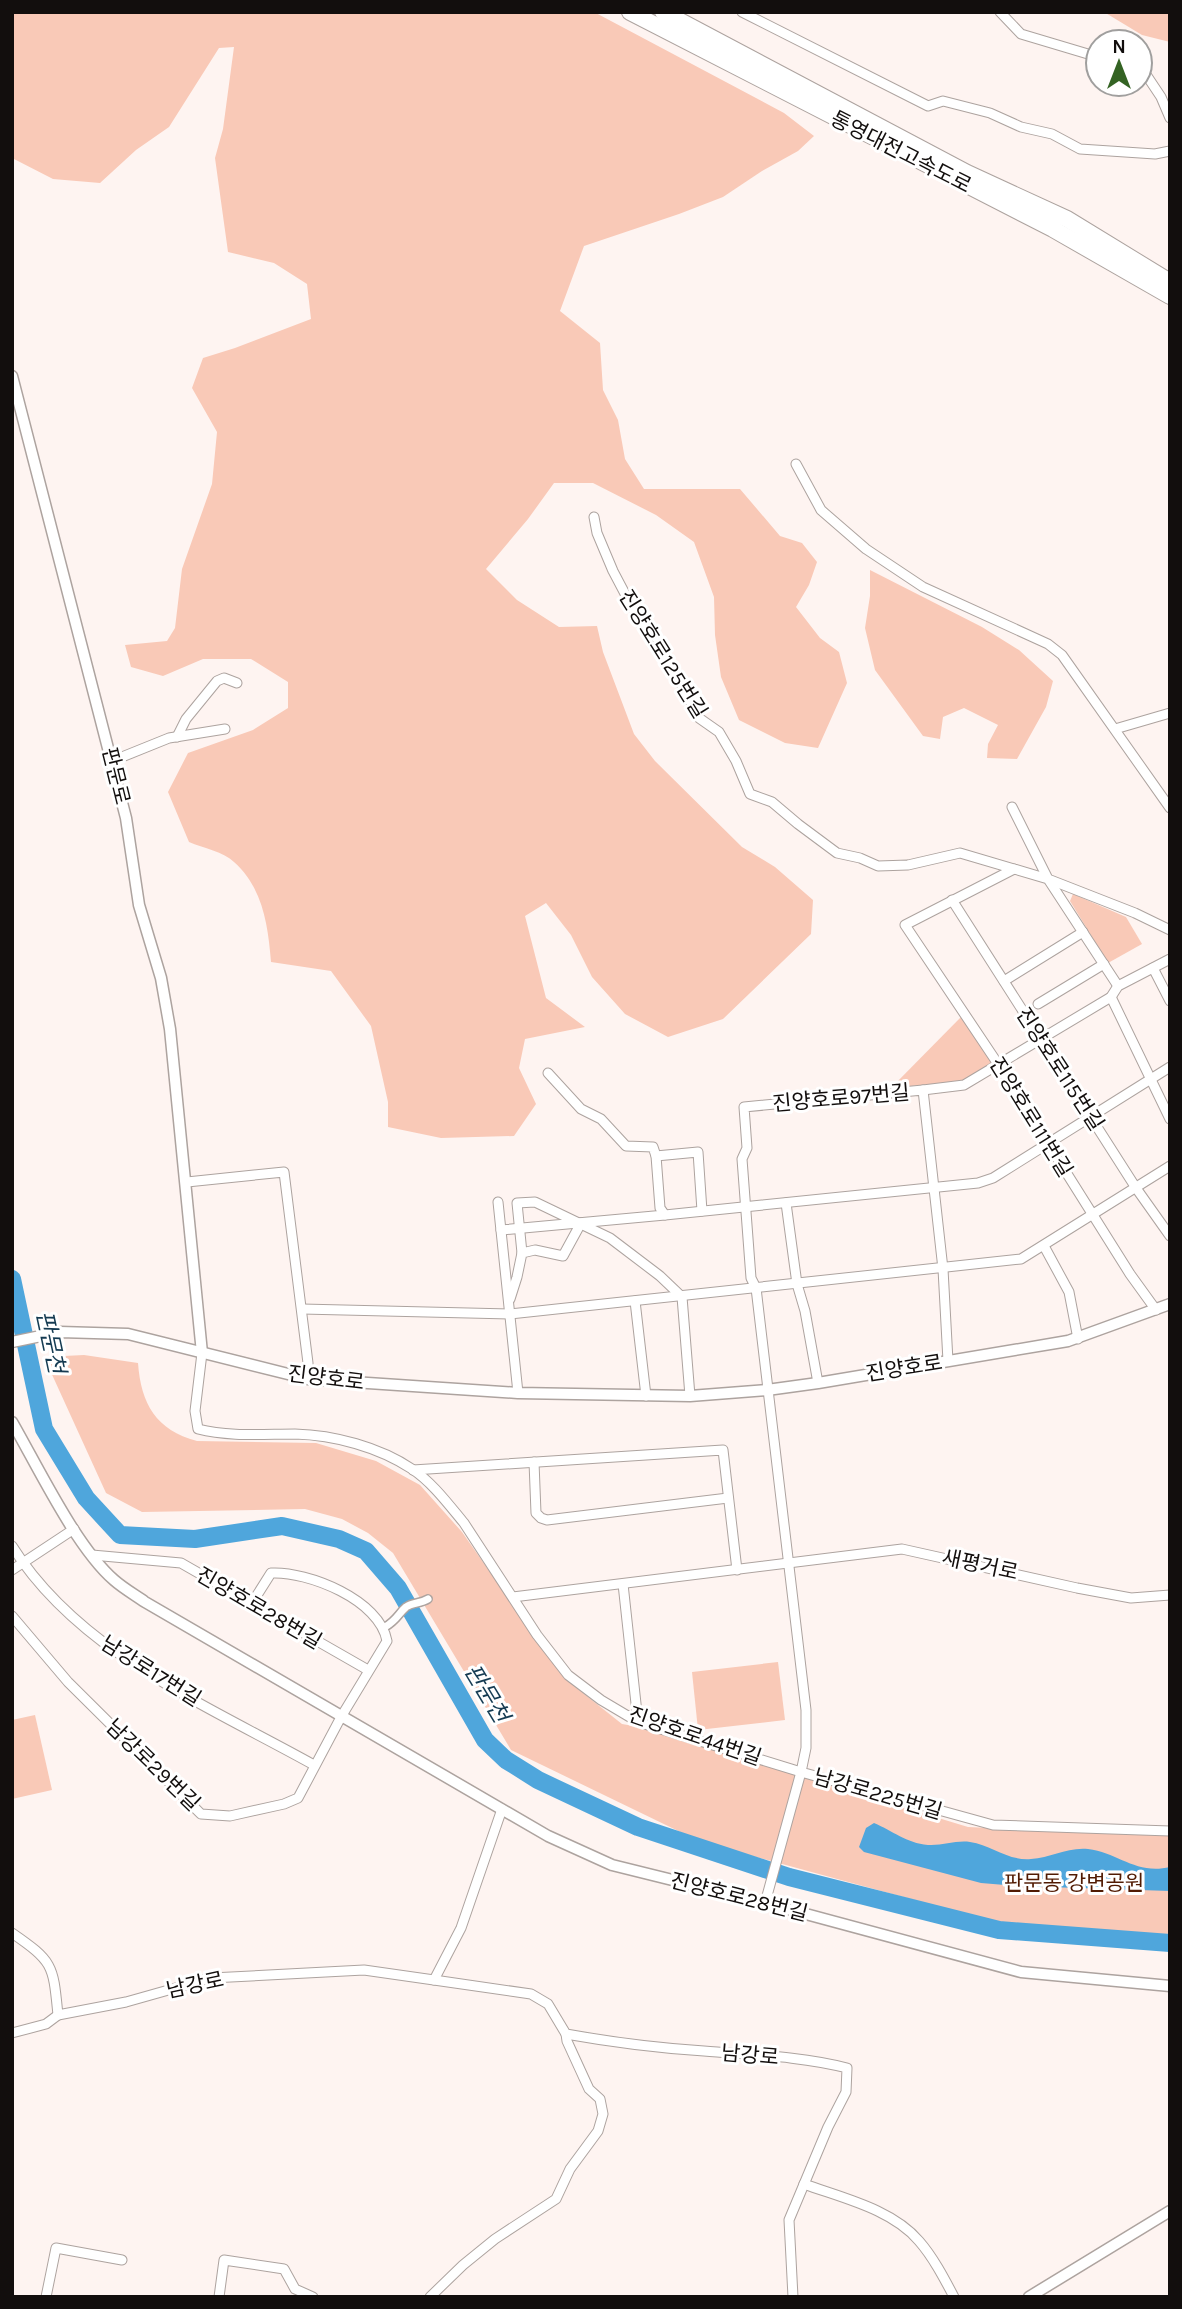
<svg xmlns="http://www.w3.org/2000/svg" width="1182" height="2309" font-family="Karla,'Noto Sans KR',sans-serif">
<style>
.green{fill:#f9c9b7}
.water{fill:#4fa6dc}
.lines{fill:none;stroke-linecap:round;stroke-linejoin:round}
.river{stroke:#4fa6dc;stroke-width:18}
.pedestrian-casing{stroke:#ada39f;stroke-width:10}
.minor-casing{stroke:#ada39f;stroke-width:11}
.tertiary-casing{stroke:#ada39f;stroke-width:13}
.motorway-casing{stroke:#ada39f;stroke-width:18}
.pedestrian{stroke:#fff;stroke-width:7}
.minor{stroke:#fff;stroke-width:9}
.tertiary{stroke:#fff;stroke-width:10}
.motorway{stroke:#fff;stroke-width:16}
.labels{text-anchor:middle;stroke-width:6;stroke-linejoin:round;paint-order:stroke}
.street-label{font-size:21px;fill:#120e0d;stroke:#fff}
.park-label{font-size:21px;fill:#511b03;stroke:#fff}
.water-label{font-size:23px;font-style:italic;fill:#153b52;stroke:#fff}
</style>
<rect width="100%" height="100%" fill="#fef4f1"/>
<g class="green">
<path d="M12 12H594L784 113 814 136 798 151 762 171 723 197 679 214 584 246 560 311 600 343 603 390 618 420 625 459 644 489H740L780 536 802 543 817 562 809 585 796 607 820 638 839 652 847 683 818 748 785 743 739 720 721 677 715 635 714 597 694 542 656 515 593 483H554L528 519 486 569 517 600 559 627 597 626 603 652 634 734 655 761 742 847 775 867 813 900 811 934 723 1019 668 1037 625 1014 592 977 571 935 546 903 525 916 546 998 585 1027 525 1039 519 1068 536 1104 514 1136 441 1138 388 1127V1102L371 1026 331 971 271 962C268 925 263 888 234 862 224 852 203 848 189 842L168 792 188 753 253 730 288 708V682L251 659H203L163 676 131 667 125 645 167 641 175 628 182 569 212 484 217 432 192 388 203 358 235 348 311 319 307 284 274 263 228 252 215 158 223 129 234 47 219 48 169 127 136 150 100 183 53 179 14 159Z"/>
<polygon points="1104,12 1170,12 1170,42 1142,35"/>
<polygon points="870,570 982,627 1019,650 1053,681 1046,707 1017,759 987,758 988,744 998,725 964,708 943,717 940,739 923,736 875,670 865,628 870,596"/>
<polygon points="1073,894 1126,917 1142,944 1108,963 1070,901"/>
<polygon points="962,1016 992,1063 963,1081 891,1088"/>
<path d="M84 1355 138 1363C141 1404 156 1430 197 1441L316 1443 376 1461 420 1485 462 1532 564 1678 622 1724 639 1727 968 1827 1170 1836V1939L1032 1932 701 1842 511 1750 393 1553 368 1533 342 1519 305 1509 142 1512 106 1493 44 1357Z"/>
<polygon points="778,1662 785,1720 698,1730 692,1672"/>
<polygon points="35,1715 52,1790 12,1799 12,1720"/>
</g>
<path class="water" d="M874 1823C893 1831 906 1843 928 1845 942 1846 956 1840 970 1842 992 1845 1007 1861 1031 1859 1051 1858 1067 1847 1088 1849 1119 1853 1136 1875 1170 1867V1891L1017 1886 981 1883 864 1852 859 1847 866 1828Z"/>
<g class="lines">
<polyline class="river" points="12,1279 44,1429 86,1498 120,1535 195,1539 282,1526 339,1539 366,1551 398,1588 485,1740 506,1760 538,1780 638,1827 789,1877 999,1930 1170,1943"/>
<g class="pedestrian-casing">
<path id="pedestrian" d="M385 1627C397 1620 398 1614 406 1607 413 1602 420 1604 428 1599"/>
</g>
<g class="minor-casing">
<g id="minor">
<polyline points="742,12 928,106 943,101 990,113 1021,127 1052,134 1080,149 1155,154 1170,151"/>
<polyline points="1000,12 1021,34 1098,57"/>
<polyline points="1140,69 1143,70 1161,97 1170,118"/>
<polyline points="796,464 821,510 866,549 923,587 1048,644 1062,655 1170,808"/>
<polyline points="594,517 597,533 613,571 642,626 656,637 699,718 719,732 736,761 750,794 772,802 798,824 837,853 860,858 878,866 908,865 960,853 1048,879 1118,986"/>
<polyline points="1115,729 1170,713"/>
<polyline points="177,737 186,719 217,681 224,678 237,683"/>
<polyline points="112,761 169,738 225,729"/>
<polyline points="1012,807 1048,879 1135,913 1170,930"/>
<polyline points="1014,869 905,925 998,1064 1130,1274 1156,1310"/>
<polyline points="952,900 1136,1188 1170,1236"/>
<polyline points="1153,968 1170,1001"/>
<polyline points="1004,981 1083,932"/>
<polyline points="1111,997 1170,1119"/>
<polyline points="1038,1004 1104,964"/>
<polyline points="548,1073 581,1109 601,1119 626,1146 653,1147 656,1156 660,1208 665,1215 978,1183 993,1178 1170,1067"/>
<polyline points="923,1090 964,1085 1111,997 1118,986 1170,959"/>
<polyline points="656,1156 698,1152 702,1211"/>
<polyline points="187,1182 284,1172 308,1363 308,1379"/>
<polyline points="498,1202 518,1393"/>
<polyline points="786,1203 797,1284 805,1311 818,1383"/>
<polyline points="501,1230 665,1215"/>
<polyline points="1044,1246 1069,1292 1078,1339"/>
<polyline points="522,1253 517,1203 535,1202 610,1238 660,1276 682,1297 690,1396"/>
<polyline points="510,1299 517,1277 522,1253 535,1250 563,1256 581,1223"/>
<polyline points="635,1301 646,1396"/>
<polyline points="302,1309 510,1314 1021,1259 1170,1166"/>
<path d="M202 1353 195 1411 198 1429C229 1437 263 1434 295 1434 334 1435 379 1447 412 1469 432 1482 449 1505 464 1523L537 1635 568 1675 601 1700 638 1722 801 1772 765 1903"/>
<polyline points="948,1361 943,1269 923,1090 744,1107 747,1148 742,1159 751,1278 756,1288 806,1710 806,1748 801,1772 993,1825 1170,1831"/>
<polyline points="534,1462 536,1513 541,1518 547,1520 728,1498"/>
<polyline points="413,1470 723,1450 737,1570"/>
<path d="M12 1546C78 1652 208 1706 314 1765"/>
<polyline points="92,1555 181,1563 368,1670"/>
<polyline points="12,1570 74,1529"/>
<polyline points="623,1584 638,1722"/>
<polyline points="513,1597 902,1549 1077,1588 1131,1598 1170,1595"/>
<path d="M12 1616 68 1682 201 1814 230 1816 284 1804 298 1798 341 1717 387 1641C380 1600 308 1571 271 1573L252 1603"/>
<path d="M12 1933C54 1962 53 1965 58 2015L126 2002 211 1978 364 1970 434 1980 461 1928 502 1809"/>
<path d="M434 1980 531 1994 548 2004 566 2034C611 2042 657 2048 704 2051 751 2055 801 2056 847 2068L846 2092 828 2127 789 2220 793 2297"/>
<polyline points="12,2033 46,2024 58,2015"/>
<path d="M804 2184C842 2198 892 2209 919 2241 933 2257 944 2278 954 2297"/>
<polyline points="46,2297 56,2248 122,2260"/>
<polyline points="219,2297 224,2260 284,2269 295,2289 313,2297"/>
<polyline points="430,2297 463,2265 495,2239 556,2199 570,2169 598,2131 603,2114 600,2099 589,2089 567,2041 566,2034"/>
</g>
</g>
<g class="tertiary-casing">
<g id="tertiary">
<polyline points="12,376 126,818 139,905 161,978 170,1029 202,1353"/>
<polyline points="12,1342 60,1332 128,1334 308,1379 518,1393 690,1396 767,1390 818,1383 1068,1341 1170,1304"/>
<path d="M12 1422C38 1467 76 1547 114 1580 123 1588 135 1595 145 1602L548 1836 612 1865 765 1903 1021 1972 1170 1986"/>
<polyline points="1029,2297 1170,2211"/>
</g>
</g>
<g class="motorway-casing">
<g id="motorway">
<polyline points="630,12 1053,229 1170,296"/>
<polyline points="663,12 967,173 1067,219 1170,282"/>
</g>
</g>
<use href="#pedestrian" class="pedestrian"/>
<use href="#minor" class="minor"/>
<use href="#tertiary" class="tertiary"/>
<use href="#motorway" class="motorway"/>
</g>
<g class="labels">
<g class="street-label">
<text transform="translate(901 152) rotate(27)" y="7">통영대전고속도로</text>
<text transform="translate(663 654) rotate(58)" y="7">진양호로125번길</text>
<text transform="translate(116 776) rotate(76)" y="7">판문로</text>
<text transform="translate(1060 1069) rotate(57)" y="7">진양호로115번길</text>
<text transform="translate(841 1098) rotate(-5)" y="7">진양호로97번길</text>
<text transform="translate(1031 1117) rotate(58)" y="7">진양호로111번길</text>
<text transform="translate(904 1368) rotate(-9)" y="7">진양호로</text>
<text transform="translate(326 1378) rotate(7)" y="7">진양호로</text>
<text transform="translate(980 1565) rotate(12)" y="7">새평거로</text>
<text transform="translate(259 1608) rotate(30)" y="7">진양호로28번길</text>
<text transform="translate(151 1671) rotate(32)" y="7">남강로17번길</text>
<text transform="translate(695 1736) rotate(19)" y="7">진양호로44번길</text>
<text transform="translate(153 1765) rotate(44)" y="7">남강로29번길</text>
<text transform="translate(878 1794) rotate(16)" y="7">남강로225번길</text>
<text transform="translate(739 1897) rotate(14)" y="7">진양호로28번길</text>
<text transform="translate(195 1985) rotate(-12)" y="7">남강로</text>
<text transform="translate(750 2055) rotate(5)" y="7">남강로</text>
</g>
<g class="park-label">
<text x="1074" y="1890">판문동 강변공원</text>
</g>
<g class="water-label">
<text transform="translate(51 1342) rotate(78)" y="8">판문천</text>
<text transform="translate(487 1693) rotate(59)" y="8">판문천</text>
</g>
</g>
<rect width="1182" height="2309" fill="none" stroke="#120e0d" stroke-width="28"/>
<g transform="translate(1119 63)"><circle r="33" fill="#ffffff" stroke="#a09f9e" stroke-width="2"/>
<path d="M0-5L12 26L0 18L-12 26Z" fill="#346323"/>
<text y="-10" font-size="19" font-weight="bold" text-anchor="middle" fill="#120e0d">N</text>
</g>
</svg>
